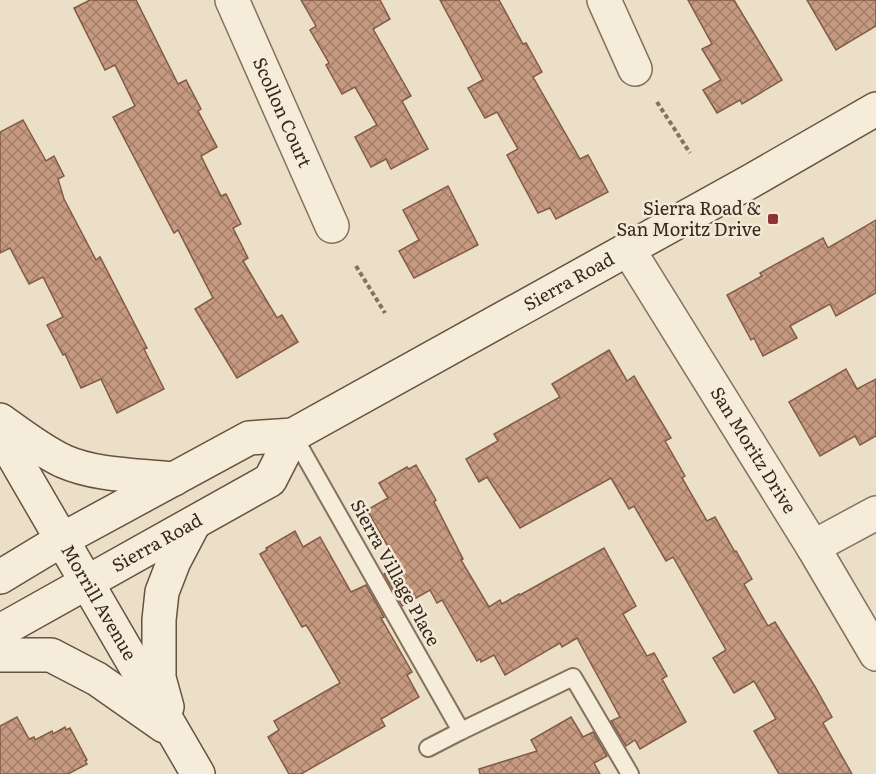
<svg xmlns="http://www.w3.org/2000/svg" width="876" height="774" font-family="Literata,serif">
<style>
.building{fill:url(#building-cross-hatch);stroke:#825b46;stroke-width:1.5}
.lines{fill:none;stroke-linecap:round;stroke-linejoin:round}
.lane-casing{stroke:#85715e;stroke-width:20}
.street-casing{stroke:#85715e;stroke-width:36}
.secondary-casing{stroke:#675241;stroke-width:36}
.path{stroke:#85715e;stroke-width:4;stroke-dasharray:4.5 3;stroke-linecap:butt}
.lane{stroke:#f6ecda;stroke-width:16}
.street{stroke:#f6ecda;stroke-width:33}
.secondary{stroke:#f6ecda;stroke-width:33}
.poi-dot{fill:#8f3337;stroke:#f3e9d6;stroke-width:2}
.labels{text-anchor:middle;stroke-width:5;stroke-linejoin:round;paint-order:stroke}
.street-label{font-size:18px;fill:#362a20;stroke:#f3e9d6}
.poi-label{font-size:18px;fill:#362a20;stroke:#f3e9d6;text-anchor:end}
</style>
<defs>
<pattern id="building-cross-hatch" width="8" height="8" patternUnits="userSpaceOnUse" patternTransform="scale(1.5)"><rect width="8" height="8" fill="#c69a80"/><path d="M0 0l8 8M0 8l8-8" fill="none" stroke="#a27e68"/></pattern>
</defs>
<rect width="100%" height="100%" fill="#ebdfc7"/>
<g class="building">
<polygon points="90,0 136,0 178,84 186,80 201,109 198,111 217,147 201,156 221,196 226,194 241,224 233,228 248,258 243,261 277,318 282,315 298,342 237,378 195,309 213,298 178,230 174,233 113,117 135,106 115,65 105,70 74,8"/>
<polygon points="301,0 380,0 390,19 373,29 411,96 402,101 428,149 391,169 386,159 371,167 355,137 377,125 355,87 342,94 326,65 329,63 310,30 316,26"/>
<polygon points="440,0 499,0 523,44 526,43 542,72 533,77 580,159 588,155 608,192 556,219 550,208 538,213 507,155 518,149 497,112 485,118 468,88 483,80"/>
<polygon points="688,0 734,0 782,80 742,104 740,100 717,113 703,90 721,80 702,49 712,44"/>
<polygon points="807,0 876,0 876,26 836,50"/>
<polygon points="23,120 46,161 54,156 64,176 58,179 64,199 96,260 100,257 147,348 144,349 164,389 117,413 101,379 81,388 65,354 63,355 47,325 63,317 43,277 29,284 10,248 0,253 0,132"/>
<polygon points="448,186 478,245 414,278 399,251 419,240 403,210"/>
<polygon points="876,220 876,293 836,316 830,304 790,326 797,338 763,356 754,338 751,340 727,295 762,276 760,273 823,238 828,248"/>
<polygon points="609,350 627,381 634,376 671,438 665,441 685,476 682,478 707,521 715,517 735,552 736,551 752,579 744,584 768,626 775,622 814,685 832,717 823,723 852,774 779,774 754,731 776,719 754,681 734,693 713,658 726,650 673,557 666,561 634,506 629,509 611,478 520,528 487,477 479,482 466,459 498,441 494,434 560,397 552,384"/>
<polygon points="846,369 857,389 876,379 876,436 860,445 855,436 820,456 789,402"/>
<polygon points="416,465 436,500 434,502 463,559 461,560 489,607 500,600 502,604 519,594 520,595 604,548 636,606 623,614 647,656 654,653 667,676 662,679 686,722 640,749 635,740 626,746 611,721 620,717 577,638 562,647 560,643 505,675 494,655 481,662 480,659 477,661 442,600 437,603 430,590 402,606 384,574 399,566 367,510 388,498 379,483 407,467 409,469"/>
<polygon points="295,531 303,547 320,537 351,592 366,585 384,617 381,618 412,672 407,675 419,697 381,719 385,726 301,774 289,774 268,737 279,730 274,721 340,683 310,631 306,625 302,627 260,554 267,550 266,548"/>
<polygon points="17,717 29,739 34,737 35,740 52,731 53,734 65,727 66,730 70,728 87,760 85,761 87,764 68,774 0,774 0,726"/>
<polygon points="571,717 583,737 593,732 607,756 594,763 600,774 480,774 479,769 537,751 531,740"/>
</g>
<g class="lines">
<g class="lane-casing">
<g id="lane">
<polyline points="293,435 461,731 428,748"/>
<polyline points="461,731 573,677 630,774"/>
</g>
</g>
<g class="street-casing">
<g id="street">
<path id="s1" d="M232 0 332 226"/>
<polyline points="604,0 635,69"/>
<path id="s2" d="M628 249 813 547 876 654"/>
<polyline points="813,547 876,513"/>
</g>
</g>
<g class="secondary-casing">
<g id="secondary">
<path d="M0 420C20 434 40 450 63 461 97 476 138 475 174 479"/>
<path id="s3" d="M0 433 198 774"/>
<path id="s4" d="M0 577 63 539 249 438 293 435 751 181 876 109"/>
<path id="s5" d="M0 631 270 480 293 435"/>
<polyline points="0,655 51,655 97,679 164,726"/>
<polyline points="167,707 159,678 159,620 162,592 174,561 194,523"/>
</g>
</g>
<g class="path">
<polyline points="657,102 690,153"/>
<polyline points="356,266 385,313"/>
</g>
<use href="#lane" class="lane"/>
<use href="#street" class="street"/>
<use href="#secondary" class="secondary"/>
</g>
<rect class="poi-dot" x="767" y="213" width="12" height="12" rx="3"/>
<g class="labels">
<g class="street-label">
<text dy="6" stroke="none"><textPath href="#s1" startOffset="123">Scollon Court</textPath></text>
<text dy="6" stroke="none"><textPath href="#s4" startOffset="645">Sierra Road</textPath></text>
<text dy="6" stroke="none"><textPath href="#s2" startOffset="237">San Moritz Drive</textPath></text>
<text dy="6" stroke="none"><textPath href="#s5" startOffset="180">Sierra Road</textPath></text>
<text transform="translate(395 573) rotate(61)" y="6">Sierra Village Place</text>
<text dy="6" stroke="none"><textPath href="#s3" startOffset="196">Morrill Avenue</textPath></text>
</g>
<g class="poi-label">
<text x="761" y="215">Sierra Road &amp;<tspan x="761" dy="21">San Moritz Drive</tspan></text>
</g>
</g>
</svg>
